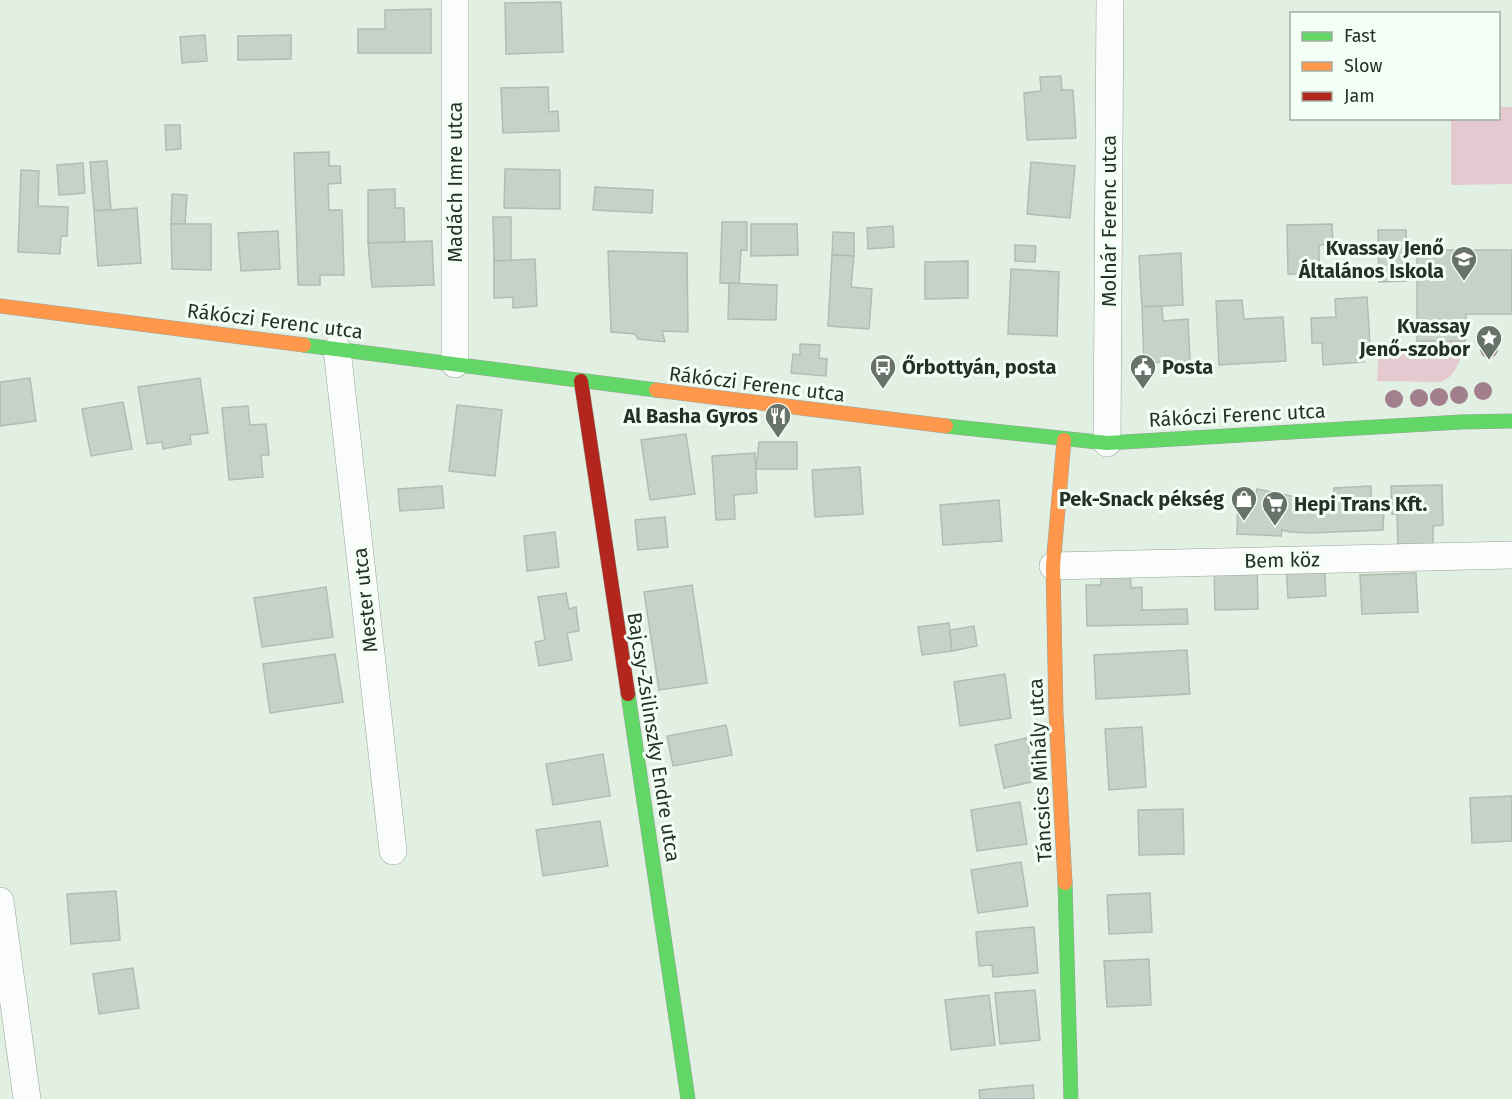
<svg xmlns="http://www.w3.org/2000/svg" width="1512" height="1099" font-family="'Fira Sans',sans-serif">
<style>
.green{fill:#e4c9d0}
.building{fill:#c6d2c7;stroke:#b1bcb2;stroke-width:1.5}
.lines{fill:none;stroke-linecap:round;stroke-linejoin:round}
.street-casing{stroke:#98a398;stroke-width:28}
.fast-casing{stroke:#98a398;stroke-width:15}
.slow-casing{stroke:#98a398;stroke-width:15}
.jam-casing{stroke:#98a398;stroke-width:15}
.street{stroke:#fafdfb;stroke-width:27}
.fast{stroke:#63d668;stroke-width:14}
.slow{stroke:#ff974d;stroke-width:14}
.jam{stroke:#b3261e;stroke-width:14}
.tree{fill:#a17f8d}
.labels{text-anchor:middle;stroke-width:6;stroke-linejoin:round;paint-order:stroke}
.street-label{font-size:20px;fill:#253026;stroke:#f3fef4}
.poi-label{font-size:20px;font-weight:bold;fill:#253026;stroke:#f3fef4;text-anchor:end}
</style>
<rect width="100%" height="100%" fill="#e1f0e2"/>
<g class="green">
<polygon points="1499,107 1512,107 1512,184 1451,185 1451,119 1498,118"/>
<path d="M1417 341H1465C1460 358 1458 375 1441 382L1377 381 1378 359Z"/>
</g>
<g class="building">
<polygon points="561,2 563,52 506,54 505,3"/>
<polygon points="431,9 431,53 358,53 358,29 385,29 385,10"/>
<polygon points="205,35 207,61 182,63 180,37"/>
<polygon points="291,35 291,59 238,60 238,36"/>
<polygon points="1061,76 1062,90 1073,90 1076,138 1027,140 1024,93 1041,91 1040,77"/>
<polygon points="548,87 549,112 558,111 559,131 503,133 501,88"/>
<polygon points="165,125 180,125 181,149 166,150"/>
<polygon points="329,152 329,166 340,166 341,183 328,184 329,210 342,210 344,275 320,275 320,285 298,285 294,153"/>
<polygon points="107,161 111,210 94,211 90,162"/>
<polygon points="1031,162 1075,166 1070,218 1027,214"/>
<polygon points="83,163 85,193 59,195 57,165"/>
<polygon points="505,169 560,170 560,209 504,208"/>
<polygon points="21,170 39,171 38,206 68,207 67,236 61,236 60,254 18,252"/>
<polygon points="595,187 653,190 652,213 593,210"/>
<polygon points="395,189 395,208 404,208 405,243 368,243 368,190"/>
<polygon points="172,194 187,195 185,224 171,224"/>
<polygon points="137,208 141,263 98,266 94,211"/>
<polygon points="493,217 511,217 511,261 494,261"/>
<polygon points="722,222 747,222 747,250 741,250 739,284 720,283"/>
<polygon points="171,224 211,224 211,270 172,269"/>
<polygon points="751,224 797,224 798,255 751,256"/>
<polygon points="1332,224 1333,244 1319,245 1319,274 1288,274 1287,225"/>
<polygon points="893,226 894,247 868,249 867,228"/>
<polygon points="1378,230 1406,230 1407,281 1379,282"/>
<polygon points="278,231 280,269 241,271 238,233"/>
<polygon points="833,232 854,233 854,256 832,255"/>
<polygon points="432,241 434,285 372,287 368,243"/>
<polygon points="1015,245 1036,246 1035,262 1015,261"/>
<polygon points="1417,250 1512,250 1512,314 1466,314 1465,341 1417,341"/>
<polygon points="608,251 687,253 688,332 662,331 665,342 638,339 635,334 611,332"/>
<polygon points="1181,253 1183,305 1142,307 1139,256"/>
<polygon points="832,255 854,256 851,287 872,289 869,329 828,326"/>
<polygon points="535,259 537,306 513,308 513,297 494,298 494,261"/>
<polygon points="968,261 968,298 925,299 925,262"/>
<polygon points="1011,269 1059,272 1057,336 1008,334"/>
<polygon points="729,283 777,285 776,320 728,319"/>
<polygon points="1367,297 1370,343 1363,343 1364,362 1323,365 1322,343 1312,343 1311,318 1336,317 1335,299"/>
<polygon points="1242,300 1244,319 1283,317 1286,361 1219,365 1216,301"/>
<polygon points="1162,306 1163,321 1188,319 1190,361 1144,363 1142,307"/>
<polygon points="800,344 820,345 819,358 827,359 826,376 791,373 793,354 800,355"/>
<polygon points="30,378 36,421 0,426 0,382"/>
<polygon points="200,378 208,433 190,435 191,444 163,449 162,442 147,444 138,387"/>
<polygon points="123,402 132,449 91,456 82,409"/>
<polygon points="457,405 502,410 495,476 449,471"/>
<polygon points="248,406 250,425 266,424 269,455 261,455 263,477 229,480 222,408"/>
<polygon points="686,434 695,494 650,500 641,440"/>
<polygon points="759,442 797,442 797,469 756,469"/>
<polygon points="755,453 757,493 734,495 735,519 716,520 712,456"/>
<polygon points="860,467 863,514 815,517 812,470"/>
<polygon points="1442,485 1443,525 1433,526 1433,546 1398,547 1397,514 1392,514 1391,486"/>
<polygon points="442,486 444,508 400,511 398,489"/>
<polygon points="1371,486 1371,504 1384,504 1383,530 1310,533 1290,532 1282,530 1281,536 1237,534 1238,498 1255,500 1257,489 1301,498 1323,500 1333,499 1334,488"/>
<polygon points="999,500 1002,541 943,545 940,505"/>
<polygon points="665,517 668,547 638,550 635,520"/>
<polygon points="555,532 559,567 527,571 524,536"/>
<polygon points="1324,561 1326,596 1288,598 1286,563"/>
<polygon points="1257,565 1258,609 1215,610 1214,566"/>
<polygon points="1130,568 1131,588 1142,587 1142,610 1187,609 1188,624 1087,626 1086,585 1101,585 1101,569"/>
<polygon points="1416,573 1418,612 1362,614 1360,575"/>
<polygon points="692,585 707,683 659,690 644,592"/>
<polygon points="326,587 333,637 262,647 254,598"/>
<polygon points="566,593 569,609 576,607 579,631 567,633 572,660 539,666 535,642 545,640 538,597"/>
<polygon points="949,623 952,651 922,655 918,627"/>
<polygon points="974,626 977,646 952,651 950,630"/>
<polygon points="1187,650 1190,694 1096,699 1094,655"/>
<polygon points="335,654 343,702 270,713 263,664"/>
<polygon points="1005,674 1011,718 960,726 954,682"/>
<polygon points="726,725 732,755 673,766 667,736"/>
<polygon points="1142,727 1146,787 1109,790 1105,729"/>
<polygon points="1026,738 1036,781 1004,788 995,745"/>
<polygon points="603,754 610,796 553,805 546,764"/>
<polygon points="1512,796 1512,841 1472,843 1470,798"/>
<polygon points="1020,802 1027,844 977,851 971,810"/>
<polygon points="1183,809 1184,854 1139,855 1138,810"/>
<polygon points="600,821 608,866 543,876 536,830"/>
<polygon points="1021,862 1028,906 978,913 971,870"/>
<polygon points="116,891 120,940 71,944 67,894"/>
<polygon points="1150,893 1152,932 1109,934 1107,895"/>
<polygon points="1034,927 1038,973 993,977 992,965 979,966 976,932"/>
<polygon points="1149,959 1151,1005 1107,1007 1104,961"/>
<polygon points="133,968 139,1008 99,1014 93,974"/>
<polygon points="1035,990 1040,1040 1000,1044 995,993"/>
<polygon points="989,995 995,1045 951,1050 945,1000"/>
<polygon points="1033,1085 1034,1099 980,1099 979,1090"/>
</g>
<g class="lines">
<g class="street-casing">
<g id="street">
<polyline points="337,349 393,851"/>
<polyline points="455,364 455,0"/>
<polyline points="1107,443 1110,0"/>
<polyline points="1053,566 1512,555"/>
<polyline points="0,901 27,1099"/>
</g>
</g>
<g class="fast-casing">
<g id="fast">
<polyline points="304,345 656,390"/>
<polyline points="946,426 1107,443 1461,422 1512,421"/>
<polyline points="628,694 688,1099"/>
<polyline points="1065,883 1071,1099"/>
</g>
</g>
<g class="slow-casing">
<g id="slow">
<polyline points="0,306 304,345"/>
<polyline points="656,390 946,426"/>
<polyline points="1064,440 1053,566 1056,713 1065,883"/>
</g>
</g>
<g class="jam-casing">
<polyline id="jam" points="581,381 628,694"/>
</g>
<use href="#street" class="street"/>
<use href="#fast" class="fast"/>
<use href="#slow" class="slow"/>
<use href="#jam" class="jam"/>
</g>
<g class="tree">
<circle cx="1489" cy="349" r="9"/>
<circle cx="1483" cy="391" r="9"/>
<circle cx="1459" cy="395" r="9"/>
<circle cx="1439" cy="397" r="9"/>
<circle cx="1419" cy="398" r="9"/>
<circle cx="1394" cy="399" r="9"/>
</g>
<defs>
<g id="school-pin" transform="scale(1.35)"><path d="M0 17L-7.5 6A9.5 9.5 0 1 1 7.5 6Z" fill="#677368" stroke="#f3fef4"/><path d="M0-5L7-2L0 1L-7-2ZM-4 1L0 2.5L4 1V4Q0 6-4 4Z" fill="#fff"/></g>
<g id="sight-pin" transform="scale(1.35)"><path d="M0 17L-7.5 6A9.5 9.5 0 1 1 7.5 6Z" fill="#677368" stroke="#f3fef4"/><path d="M0-6L1.8-2.2L6-1.7L2.9 1.2L3.7 5.4L0 3.3L-3.7 5.4L-2.9 1.2L-6-1.7L-1.8-2.2Z" fill="#fff"/></g>
<g id="bus-pin" transform="scale(1.35)"><path d="M0 17L-7.5 6A9.5 9.5 0 1 1 7.5 6Z" fill="#677368" stroke="#f3fef4"/><path d="M-5-6H5V4H4V6H2V4H-2V6H-4V4H-5ZM-3.5-4V0h7V-4ZM-3.5 1.2v1.5H-2V1.2ZM2 1.2v1.5H3.5V1.2Z" fill="#fff"/></g>
<g id="civic-pin" transform="scale(1.35)"><path d="M0 17L-7.5 6A9.5 9.5 0 1 1 7.5 6Z" fill="#677368" stroke="#f3fef4"/><path d="M-.6-6.5H3V-4.5H.6V-3L4-1V1h2V6H-6V1h2V-1L-.6-3ZM-1.2 2.5V6h2.4V2.5Z" fill="#fff"/></g>
<g id="restaurant-pin" transform="scale(1.35)"><path d="M0 17L-7.5 6A9.5 9.5 0 1 1 7.5 6Z" fill="#677368" stroke="#f3fef4"/><path d="M-5-6h1v4h1v-4h1v4h1v-4h1v5L-1.5 .5V6h-2V.5L-5-1ZM5-6V6H3V1.5H1.5Q1.5-4 5-6Z" fill="#fff"/></g>
<g id="shop-pin" transform="scale(1.35)"><path d="M0 17L-7.5 6A9.5 9.5 0 1 1 7.5 6Z" fill="#677368" stroke="#f3fef4"/><path d="M-5-2.5h2.3a2.7 3.5 0 0 1 5.4 0H5L5.5 6h-11ZM-1.5-2.5h3a1.5 2.3 0 0 0-3 0Z" fill="#fff"/></g>
<g id="supermarket-pin" transform="scale(1.35)"><path d="M0 17L-7.5 6A9.5 9.5 0 1 1 7.5 6Z" fill="#677368" stroke="#f3fef4"/><path d="M-6-5.5h2.5l.6 2H6L4.5 2H-2.5L-4.4-4H-6ZM-1.5 3.2a1.3 1.3 0 1 0 .1 0ZM3 3.2a1.3 1.3 0 1 0 .1 0Z" fill="#fff"/></g>
</defs>
<g fill-rule="evenodd">
<use href="#school-pin" x="1464" y="259"/>
<use href="#sight-pin" x="1489" y="338"/>
<use href="#bus-pin" x="883" y="367"/>
<use href="#civic-pin" x="1143" y="367"/>
<use href="#restaurant-pin" x="778" y="416"/>
<use href="#shop-pin" x="1244" y="499"/>
<use href="#supermarket-pin" x="1275" y="504"/>
</g>
<g class="labels">
<g class="street-label">
<text transform="translate(455 182) rotate(-90)" y="7">Madách Imre utca</text>
<text transform="translate(1109 221) rotate(-90)" y="7">Molnár Ferenc utca</text>
<text transform="translate(275 321) rotate(7)" y="7">Rákóczi Ferenc utca</text>
<text transform="translate(757 384) rotate(7)" y="7">Rákóczi Ferenc utca</text>
<text transform="translate(1237 415) rotate(-3)" y="7">Rákóczi Ferenc utca</text>
<text transform="translate(1282 560) rotate(-1)" y="7">Bem köz</text>
<text transform="translate(365 600) rotate(-96)" y="7">Mester utca</text>
<text transform="translate(654 737) rotate(81)" y="7">Bajcsy-Zsilinszky Endre utca</text>
<text transform="translate(1040 770) rotate(-93)" y="7">Táncsics Mihály utca</text>
</g>
<g class="poi-label">
<text x="1444" y="255">Kvassay Jenő<tspan x="1444" dy="23">Általános Iskola</tspan></text>
<text x="1470" y="333">Kvassay<tspan x="1470" dy="23">Jenő-szobor</tspan></text>
<text x="902" y="374" text-anchor="start">Őrbottyán, posta</text>
<text x="1162" y="374" text-anchor="start">Posta</text>
<text x="758" y="423">Al Basha Gyros</text>
<text x="1224" y="506">Pek-Snack pékség</text>
<text x="1294" y="511" text-anchor="start">Hepi Trans Kft.</text>
</g>
</g>
<rect x="1290" y="12" width="210" height="108" fill="#f3fef4" stroke="#a1aca2" stroke-width="1.5"/>
<rect x="1302" y="32" width="30" height="9" fill="#63d668" stroke="#a1aca2" stroke-width="1.5"/>
<text x="1344" y="42" font-size="18" fill="#253026">Fast</text>
<rect x="1302" y="62" width="30" height="9" fill="#ff974d" stroke="#a1aca2" stroke-width="1.5"/>
<text x="1344" y="72" font-size="18" fill="#253026">Slow</text>
<rect x="1302" y="92" width="30" height="9" fill="#b3261e" stroke="#a1aca2" stroke-width="1.5"/>
<text x="1344" y="102" font-size="18" fill="#253026">Jam</text>
</svg>
